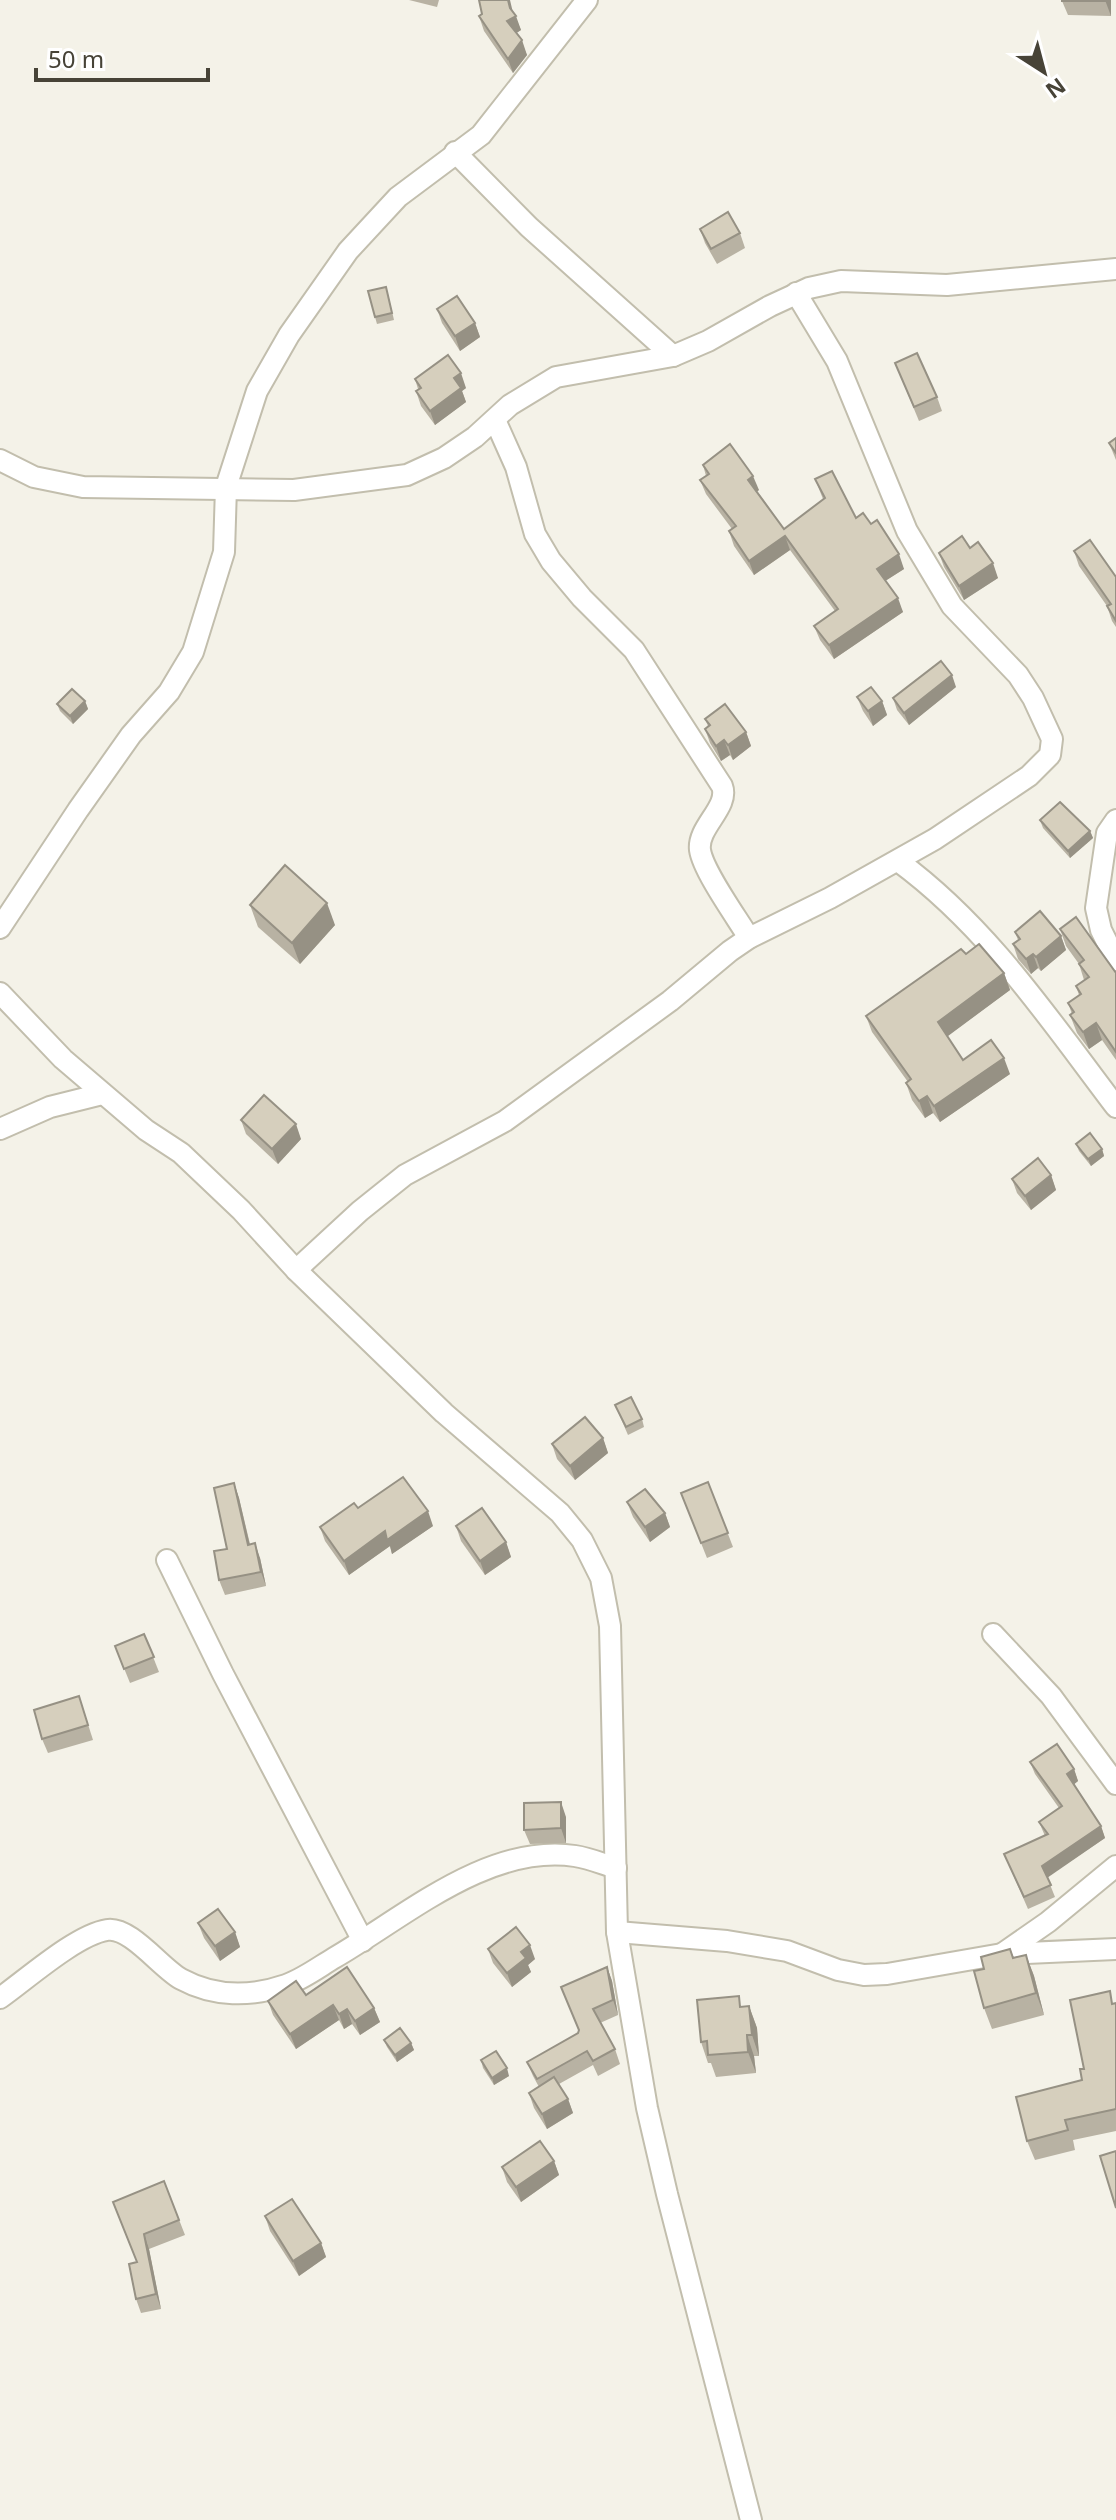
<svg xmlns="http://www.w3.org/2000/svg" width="1116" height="2520" font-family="'Noto Sans',sans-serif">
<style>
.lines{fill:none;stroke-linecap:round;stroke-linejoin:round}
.minor-casing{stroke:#c2bead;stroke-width:24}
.minor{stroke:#fff;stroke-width:20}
.wall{fill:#b8b2a3}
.shaded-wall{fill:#969184}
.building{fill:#d6cfbd;stroke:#969184;stroke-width:2}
</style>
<rect width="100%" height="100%" fill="#f4f2e8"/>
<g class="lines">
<g class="minor-casing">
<g id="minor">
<polyline points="455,152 529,227 673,356"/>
<path d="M495 420 516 467 535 534 551 561 582 598 634 650 722 786C730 807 697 827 700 850 703 871 737 918 749 938"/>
<polyline points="0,460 34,477 83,487 294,490 407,475 444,458 475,437 510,405 556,377 673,356 708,341 770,306 809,288 841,281 947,285 1116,269"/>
<polyline points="1116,820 1107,833 1096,908 1101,930 1116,960"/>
<path d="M898 861C988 927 1049 1019 1116 1107"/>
<polyline points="0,928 78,810 131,735 169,692 193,652 224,552 226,487 257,391 289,335 348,251 398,197 481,135 587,0"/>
<polyline points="0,993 63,1059 146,1130 181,1153 241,1210 296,1270 444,1413 560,1513 582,1540 601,1578 610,1626 617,1932 647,2108 667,2194 751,2520"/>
<polyline points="0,1129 50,1107 102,1094"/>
<polyline points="296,1270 360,1211 405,1175 505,1121 670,1001 730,951 749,938 830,898 935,839 1029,776 1050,755 1052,739 1033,698 1018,675 952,606 907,531 837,361 796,293"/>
<polyline points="167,1560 223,1674 363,1941"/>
<polyline points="993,1634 1051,1696 1116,1784"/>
<polyline points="617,1932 727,1941 787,1951 838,1970 864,1975 887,1974 1002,1954 1116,1949"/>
<polyline points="1002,1954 1048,1922 1116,1866"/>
<path d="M0 1998C27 1979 76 1935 107 1930 130 1926 161 1968 181 1979 214 1997 251 1997 286 1985 303 1979 319 1967 334 1958 405 1917 488 1843 575 1856 589 1858 603 1864 616 1868"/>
</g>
</g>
<use href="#minor" class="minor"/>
</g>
<g class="wall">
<polygon points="409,0 439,0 437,7"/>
<polygon points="1111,0 1111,16 1068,15 1062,1"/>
<polygon points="513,12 521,30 516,33 527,55 513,73 484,31 479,16"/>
<polygon points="700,229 740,233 745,248 717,264 705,243"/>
<polygon points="388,294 394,320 377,324 375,317"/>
<polygon points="437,309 475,323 480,337 460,351 442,323"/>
<polygon points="895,363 937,397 942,411 919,421"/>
<polygon points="415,379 466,388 462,391 466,402 435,425 421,406 416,391 418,389"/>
<polygon points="1116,438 1116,460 1109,443"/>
<polygon points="703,465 759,490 757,491 784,529 823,499 815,479 856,518 871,524 904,569 885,581 903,612 834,659 820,640 814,626 835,611 790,550 754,575 734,546 729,531 732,529 706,494 700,480 706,476"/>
<polygon points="970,548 998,578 964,600 944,567 939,553"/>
<polygon points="1074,551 1116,577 1116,627 1112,621 1107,606 1079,566"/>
<polygon points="956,687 909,725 897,710 893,698"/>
<polygon points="857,697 882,701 887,715 873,726 863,711"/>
<polygon points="85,701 88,709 73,724 60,711 57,704"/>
<polygon points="705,719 746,732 751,746 733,760 730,755 721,761 710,743 705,729 708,726"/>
<polygon points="1040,820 1090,831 1093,838 1070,858 1043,828"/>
<polygon points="250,905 335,925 300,964 258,927"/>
<polygon points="1060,929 1116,973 1116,1060 1102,1040 1089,1049 1077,1033 1070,1015 1072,1014 1068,1003 1079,995 1076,986 1084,980 1079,964 1066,946"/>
<polygon points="1015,932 1061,936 1066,950 1041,971 1038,968 1031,974 1018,959 1013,944 1018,940"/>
<polygon points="966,954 1004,973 1010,990 947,1036 963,1060 1010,1074 940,1122 933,1113 925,1118 912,1100 906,1083 908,1082 872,1032 866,1016"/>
<polygon points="241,1120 301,1139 278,1164 246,1134"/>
<polygon points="1076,1144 1102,1149 1104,1156 1091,1166 1079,1151"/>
<polygon points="1051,1175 1056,1190 1031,1210 1017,1193 1012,1179"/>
<polygon points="615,1405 642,1419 644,1427 628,1435"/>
<polygon points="603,1438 608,1453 575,1480 557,1459 552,1444"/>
<polygon points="708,1482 733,1547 707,1558 681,1493"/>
<polygon points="234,1483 239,1498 250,1544 260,1558 266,1586 225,1595 219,1580 227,1549"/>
<polygon points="627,1502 665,1513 670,1527 650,1542 633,1517"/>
<polygon points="358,1508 433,1526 392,1554 390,1546 349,1575 325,1541 320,1527"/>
<polygon points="456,1526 506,1542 511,1557 485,1575 461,1541"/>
<polygon points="144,1634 159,1672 130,1683 115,1646"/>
<polygon points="79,1696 93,1740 48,1753 42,1739"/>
<polygon points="1030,1762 1074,1769 1078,1781 1074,1784 1101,1826 1105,1838 1047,1877 1055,1897 1028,1909 1004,1854 1045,1836 1039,1822 1059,1808 1035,1774"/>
<polygon points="566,1817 566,1843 530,1844 524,1830"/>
<polygon points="198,1923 235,1932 240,1947 220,1961 204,1938"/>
<polygon points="488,1949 535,1959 528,1965 531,1972 512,1987 493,1963"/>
<polygon points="1010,1949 1014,1958 1026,1955 1034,1976 1044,2015 992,2029 984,2008 984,1969"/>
<polygon points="607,1967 612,1981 618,2015 600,2023 615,2049 620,2064 598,2076 593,2065 559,2084 568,2099 573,2113 547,2129 534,2108 529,2093 539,2087 533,2076 527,2062 578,2033 579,2031 561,1987"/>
<polygon points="306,1995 374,2008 380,2022 360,2035 352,2024 344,2029 339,2020 296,2049 273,2015 268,2001"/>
<polygon points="1114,2003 1116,2003 1116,2131 1073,2140 1075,2150 1035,2160 1027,2141 1082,2080 1084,2069"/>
<polygon points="749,2006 757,2028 759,2056 754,2056 756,2073 716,2077 711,2063 708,2063 701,2042 743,2007"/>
<polygon points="384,2040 411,2043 414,2050 397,2062 387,2047"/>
<polygon points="481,2060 509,2076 494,2085 483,2068"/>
<polygon points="554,2161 559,2175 521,2202 507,2182 502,2167"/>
<polygon points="164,2181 185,2235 149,2249 161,2309 141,2313 136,2299 137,2262 113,2202"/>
<polygon points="265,2216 321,2243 326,2257 299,2276 270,2231"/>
</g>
<g class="shaded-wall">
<polygon points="508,0 510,0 514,17 516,16 521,30 512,36 507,21"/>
<polygon points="1105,0 1111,0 1111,16"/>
<polygon points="522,40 527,55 513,73 508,59"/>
<polygon points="475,323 480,337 460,351 455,336"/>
<polygon points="461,373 466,388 462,391 466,402 435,425 430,411 454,378"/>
<polygon points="753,476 759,490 754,494 748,480"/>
<polygon points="785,536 790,550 754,575 749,561"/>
<polygon points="899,554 904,569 882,583 877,569"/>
<polygon points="993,563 998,578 964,600 959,586"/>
<polygon points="898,598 903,612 834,659 829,645"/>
<polygon points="952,675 956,687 909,725 904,713"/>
<polygon points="85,701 88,709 73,724 70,716"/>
<polygon points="882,701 887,715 873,726 868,711"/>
<polygon points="746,732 751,746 733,760 728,745"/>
<polygon points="724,740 730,755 721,761 716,746"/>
<polygon points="1090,831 1093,838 1070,858 1068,851"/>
<polygon points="327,903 335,925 300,964 292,943"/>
<polygon points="1061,936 1066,950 1041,971 1036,957"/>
<polygon points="1033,954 1038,968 1031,974 1026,959"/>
<polygon points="1004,973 1010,990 944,1039 938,1022"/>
<polygon points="1096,1023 1102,1040 1089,1049 1083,1032"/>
<polygon points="1004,1058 1010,1074 940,1122 934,1106"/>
<polygon points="927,1096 933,1113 925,1118 919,1101"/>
<polygon points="296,1124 301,1139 278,1164 272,1149"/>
<polygon points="1102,1149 1104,1156 1091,1166 1088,1159"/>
<polygon points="1051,1175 1056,1190 1031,1210 1025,1196"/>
<polygon points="603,1438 608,1453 575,1480 570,1466"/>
<polygon points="234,1483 239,1498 253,1559 248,1545"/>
<polygon points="428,1511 433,1526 392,1554 390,1546 349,1575 344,1561 385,1531"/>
<polygon points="665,1513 670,1527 650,1542 645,1527"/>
<polygon points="506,1542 511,1557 485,1575 480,1561"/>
<polygon points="255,1543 260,1558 266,1586 261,1572"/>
<polygon points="1074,1769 1078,1781 1072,1786 1067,1774"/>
<polygon points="561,1802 566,1817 566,1843 561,1828"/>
<polygon points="1101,1826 1105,1838 1047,1878 1042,1866"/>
<polygon points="235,1932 240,1947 220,1961 215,1946"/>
<polygon points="530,1945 535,1959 528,1965 531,1972 512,1987 507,1973 521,1952"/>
<polygon points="1026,1955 1034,1976 1044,2015 1036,1993"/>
<polygon points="607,1967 612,1981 618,2015 613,2000"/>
<polygon points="333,2005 339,2020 296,2049 290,2034"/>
<polygon points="749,2006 757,2028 759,2056 752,2035"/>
<polygon points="374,2008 380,2022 360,2035 355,2021"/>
<polygon points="347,2009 352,2024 344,2029 339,2014"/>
<polygon points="747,2035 754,2056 756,2073 748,2052"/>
<polygon points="411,2043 414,2050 397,2062 395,2055"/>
<polygon points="507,2068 509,2076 494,2085 492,2078"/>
<polygon points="568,2099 573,2113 547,2129 542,2114"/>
<polygon points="554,2161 559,2175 521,2202 516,2187"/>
<polygon points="144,2234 149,2249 161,2309 156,2294"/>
<polygon points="321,2243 326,2257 299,2276 293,2261"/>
</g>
<g class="building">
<polygon points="479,0 508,0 510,8 516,16 507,21 522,40 508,59 479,16 482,14"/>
<rect x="1062" y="0" width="43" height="1"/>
<polygon points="728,212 740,233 711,249 700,229"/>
<polygon points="386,287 392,313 375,317 368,291"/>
<polygon points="457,296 475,323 455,336 437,309"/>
<polygon points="917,353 937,397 914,407 895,363"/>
<polygon points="448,355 461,373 454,378 461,388 430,411 416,391 421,388 415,379"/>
<polygon points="1116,438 1116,453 1109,443"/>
<polygon points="730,444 753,476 748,480 784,529 825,498 815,479 832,471 856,518 863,513 871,524 877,520 899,554 877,569 898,598 829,645 814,626 838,609 785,536 749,561 729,531 736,526 700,480 709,474 703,465"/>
<polygon points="962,536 970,548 978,542 993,563 959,586 939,553"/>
<polygon points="1090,540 1116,577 1116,621 1107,606 1111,604 1074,551"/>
<polygon points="941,661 952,675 904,713 893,698"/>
<polygon points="871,687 882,701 868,711 857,697"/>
<polygon points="72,689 85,701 70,716 57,704"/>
<polygon points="725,704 746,732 728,745 724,740 716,746 705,729 710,725 705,719"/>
<polygon points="1060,802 1090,831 1068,851 1040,820"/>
<polygon points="285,865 327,903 292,943 250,905"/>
<polygon points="1040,911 1061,936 1036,957 1033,954 1026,959 1013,944 1020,939 1015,932"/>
<polygon points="1076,917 1116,973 1116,1052 1096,1023 1083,1032 1070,1015 1074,1012 1068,1003 1081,994 1076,986 1089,977 1079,964 1084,960 1060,929"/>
<polygon points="979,944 1004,973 938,1022 963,1060 991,1040 1004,1058 934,1106 927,1096 919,1101 906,1083 911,1079 866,1016 961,949 966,954"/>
<polygon points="264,1095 296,1124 272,1149 241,1120"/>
<polygon points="1090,1133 1102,1149 1088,1159 1076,1144"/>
<polygon points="1038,1158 1051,1175 1025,1196 1012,1179"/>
<polygon points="631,1397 642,1419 626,1427 615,1405"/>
<polygon points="585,1417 603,1438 570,1466 552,1444"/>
<polygon points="403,1477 428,1511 387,1540 385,1531 344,1561 320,1527 354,1503 358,1508"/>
<polygon points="708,1482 728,1533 701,1543 681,1493"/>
<polygon points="234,1483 248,1545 255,1543 261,1572 219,1580 214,1551 227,1549 214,1488"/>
<polygon points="645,1489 665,1513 645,1527 627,1502"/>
<polygon points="482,1508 506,1542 480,1561 456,1526"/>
<polygon points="144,1634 154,1657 124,1669 115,1646"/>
<polygon points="79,1696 88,1725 42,1739 34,1710"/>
<polygon points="1057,1744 1074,1769 1067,1774 1101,1826 1042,1866 1051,1885 1024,1897 1004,1854 1048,1834 1039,1822 1062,1806 1030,1762"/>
<polygon points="561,1802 561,1828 524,1830 524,1803"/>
<polygon points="218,1909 235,1932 215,1946 198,1923"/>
<polygon points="516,1927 530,1945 521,1952 526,1958 507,1973 488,1949"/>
<polygon points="1010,1949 1013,1958 1026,1955 1036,1993 984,2008 974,1971 984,1969 981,1957"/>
<polygon points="347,1967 374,2008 355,2021 347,2009 339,2014 333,2005 290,2034 268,2001 296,1981 306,1995"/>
<polygon points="607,1967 613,2000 593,2009 615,2049 593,2061 587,2051 537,2079 527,2062 578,2033 579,2030 561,1987"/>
<polygon points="1110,1991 1112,2004 1116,2003 1116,2109 1065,2120 1068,2130 1027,2141 1016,2097 1082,2080 1080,2069 1084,2069 1070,2000"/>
<polygon points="739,1996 740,2007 749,2006 752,2035 747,2035 748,2052 708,2055 707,2041 701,2042 697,2000"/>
<polygon points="400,2028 411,2043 395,2055 384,2040"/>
<polygon points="496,2051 507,2068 492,2078 481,2060"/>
<polygon points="554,2077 568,2099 542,2114 529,2093"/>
<polygon points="540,2141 554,2161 516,2187 502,2167"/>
<polygon points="1116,2151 1116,2208 1100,2156"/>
<polygon points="164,2181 179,2220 144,2234 156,2294 136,2299 129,2264 137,2262 113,2202"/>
<polygon points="292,2199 321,2243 293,2261 265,2216"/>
</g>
<g transform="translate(1044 72) rotate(144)" stroke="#ffffff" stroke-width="6" paint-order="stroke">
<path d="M0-6L14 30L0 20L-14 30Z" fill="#474337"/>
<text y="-12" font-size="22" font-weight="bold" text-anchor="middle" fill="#474337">N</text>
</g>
<path d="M36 68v12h172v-12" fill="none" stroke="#474337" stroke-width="4"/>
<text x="48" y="68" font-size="24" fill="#474337" stroke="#ffffff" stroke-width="6" paint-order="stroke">50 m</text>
</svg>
